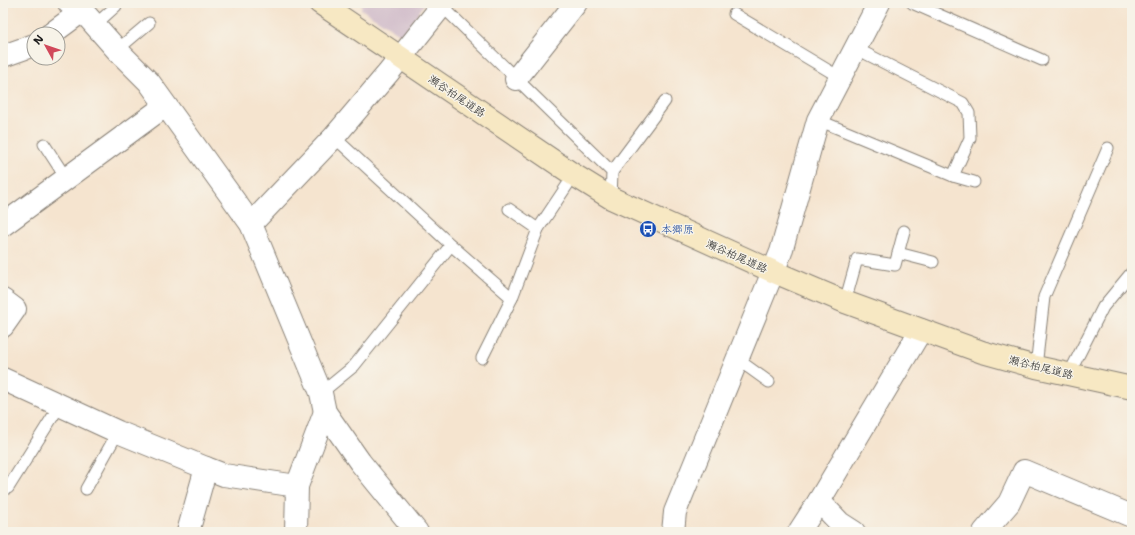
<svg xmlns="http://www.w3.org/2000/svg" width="1135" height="535" font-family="'Shantell Sans','Klee One',sans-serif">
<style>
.industrial{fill:#d1bdca}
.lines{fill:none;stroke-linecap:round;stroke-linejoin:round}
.service-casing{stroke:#888076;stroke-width:13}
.minor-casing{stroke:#888076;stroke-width:24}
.secondary-casing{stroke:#888076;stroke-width:24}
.service{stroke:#fff;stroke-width:11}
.minor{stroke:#fff;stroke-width:22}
.secondary{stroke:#f7e8c3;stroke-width:22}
.labels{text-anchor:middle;stroke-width:3;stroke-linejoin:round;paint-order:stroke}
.street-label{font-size:11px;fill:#1c1c1c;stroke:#f7f3e8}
.transit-label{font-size:11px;fill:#164399;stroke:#f7f3e8;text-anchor:start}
</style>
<rect width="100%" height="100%" fill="#f7f3e8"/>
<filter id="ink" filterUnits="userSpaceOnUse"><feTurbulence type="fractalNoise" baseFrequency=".025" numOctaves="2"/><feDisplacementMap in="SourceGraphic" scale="8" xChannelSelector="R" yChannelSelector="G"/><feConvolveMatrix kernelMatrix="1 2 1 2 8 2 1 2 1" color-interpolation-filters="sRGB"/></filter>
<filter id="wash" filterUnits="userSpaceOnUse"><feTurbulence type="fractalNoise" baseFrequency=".012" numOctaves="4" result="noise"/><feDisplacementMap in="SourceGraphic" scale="16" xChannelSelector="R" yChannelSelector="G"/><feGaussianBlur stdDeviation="0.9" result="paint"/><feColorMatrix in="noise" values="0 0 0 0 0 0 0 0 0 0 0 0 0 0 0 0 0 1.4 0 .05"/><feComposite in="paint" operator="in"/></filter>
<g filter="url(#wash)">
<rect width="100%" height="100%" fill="#f5e4cf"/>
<polygon class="industrial" points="362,3 425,3 403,36 361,9"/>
</g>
<g filter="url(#ink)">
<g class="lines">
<g class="service-casing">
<g id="service">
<polyline points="912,3 1042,60"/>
<polyline points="442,6 612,172 611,198"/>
<polyline points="734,14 841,78"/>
<polyline points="95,25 116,6"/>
<polyline points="855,48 963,103 969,113 970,138 953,176"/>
<polyline points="117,50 149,23"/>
<polyline points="818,120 953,176 974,182"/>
<polyline points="334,137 451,245 512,298 482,358"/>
<polyline points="44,144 66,178"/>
<polyline points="612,172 665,101"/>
<polyline points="509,209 538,229"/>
<polyline points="898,253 933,262"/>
<polyline points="512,298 538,229 574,175"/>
<polyline points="845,302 857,259 895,265 904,231"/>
<polyline points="737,359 769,382"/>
<polyline points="1036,367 1044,297 1108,148"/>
<polyline points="1069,374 1103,307 1132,272"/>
<polyline points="321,393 354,366 451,245"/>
<polyline points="8,488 60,405"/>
<polyline points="86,489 118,432"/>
</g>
</g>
<g class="minor-casing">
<g id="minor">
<polyline points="69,3 87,16 117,50 149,82 251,224 321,393 325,412 360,462 417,532"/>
<polyline points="51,34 74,17 74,3"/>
<polyline points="3,56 34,45"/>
<polyline points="516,79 576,3"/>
<polyline points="251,224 334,137 389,72 444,3"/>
<polyline points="3,225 165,106"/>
<polyline points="3,300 15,309 3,326"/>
<polyline points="3,379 118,432 206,468 188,532"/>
<polyline points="206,468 224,475 297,486"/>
<polyline points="819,501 840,523 854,532"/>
<polyline points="296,532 297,486 325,412"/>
<polyline points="673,532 675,512 781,252 818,120 879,3"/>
<polyline points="799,532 819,501 921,330"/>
<polyline points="984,532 1009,503 1024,471 1129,515"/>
</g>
</g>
<g class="secondary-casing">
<polyline id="secondary" points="320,3 574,175 611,198 772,271 845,302 982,352 1036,367 1132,388"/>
</g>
<use href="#service" class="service"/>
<use href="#minor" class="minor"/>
<use href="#secondary" class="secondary"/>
</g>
</g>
<defs>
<g id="bus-disc" transform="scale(0.9)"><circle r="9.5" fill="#1a4fb4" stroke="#f7f3e8"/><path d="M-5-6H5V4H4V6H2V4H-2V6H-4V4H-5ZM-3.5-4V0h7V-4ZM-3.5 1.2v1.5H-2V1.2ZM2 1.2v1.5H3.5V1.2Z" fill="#fff"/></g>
</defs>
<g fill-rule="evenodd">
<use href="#bus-disc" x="648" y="229"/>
</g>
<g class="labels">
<g class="street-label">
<text transform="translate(457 96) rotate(34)" y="4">瀬谷柏尾道路</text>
<text transform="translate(737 256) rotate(24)" y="4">瀬谷柏尾道路</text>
<text transform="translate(1041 367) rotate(14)" y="4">瀬谷柏尾道路</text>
</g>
<g class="transit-label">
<text x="661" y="233">本郷原</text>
</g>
</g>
<rect width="1135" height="535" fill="none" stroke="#f7f3e8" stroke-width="16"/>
<g transform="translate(46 46) rotate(310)"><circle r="19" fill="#f7f3e8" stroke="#9f9d96"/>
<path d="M0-3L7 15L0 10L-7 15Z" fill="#d1495b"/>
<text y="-6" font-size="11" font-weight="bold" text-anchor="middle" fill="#1c1c1c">N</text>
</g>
</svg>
